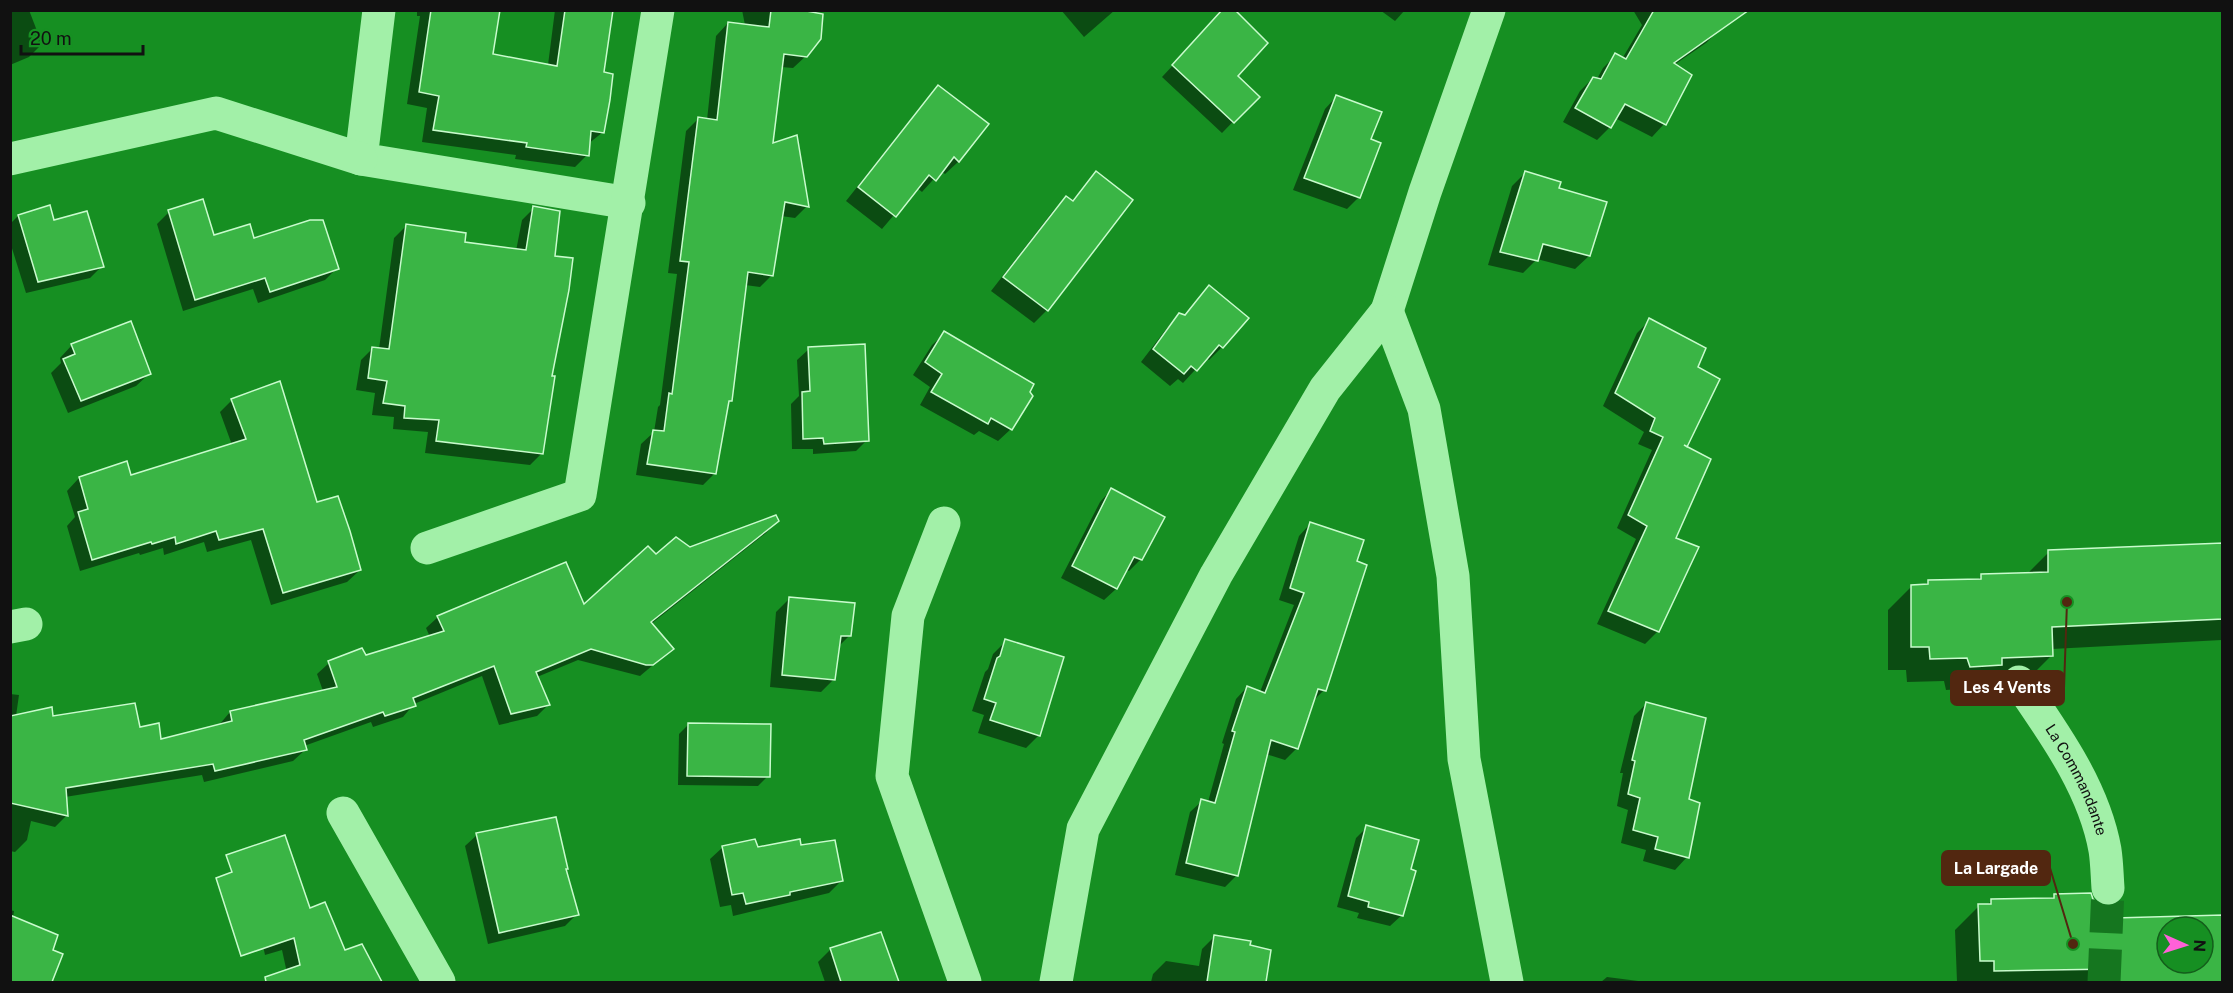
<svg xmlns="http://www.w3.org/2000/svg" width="2233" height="993" font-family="'Public Sans',sans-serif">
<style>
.shadow{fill:#0007;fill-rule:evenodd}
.building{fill:#3ab545;stroke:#c9fbcd;stroke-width:1.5;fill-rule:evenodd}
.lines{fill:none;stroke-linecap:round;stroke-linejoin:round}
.minor-tunnel{stroke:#15761f;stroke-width:33;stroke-dasharray:33 16;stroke-linecap:butt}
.minor{stroke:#a2f0a8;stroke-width:33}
.labels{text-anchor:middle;stroke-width:4.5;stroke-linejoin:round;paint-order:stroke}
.street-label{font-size:15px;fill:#111;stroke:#168f22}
.leader{fill:none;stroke:#522710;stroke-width:2}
.callout-dot{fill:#522710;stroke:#168f22;stroke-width:2}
.callout{fill:#522710;stroke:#522710;stroke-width:2}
.callout-label{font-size:16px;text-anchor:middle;font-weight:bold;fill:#fff}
</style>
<rect width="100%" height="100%" fill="#168f22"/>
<g class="shadow">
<polygon points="29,10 42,44 29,57 10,65 10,11"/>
<polygon points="417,10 499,10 492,56 548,65 555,10 612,10 602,74 603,132 588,144 587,155 575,167 515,159 516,155 422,142 427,108 407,104 420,16 417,16"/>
<polygon points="742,10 791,10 806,56 793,68 781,67 771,145 807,206 795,218 781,216 772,275 760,287 745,285 730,400 727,404 715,473 703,485 636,475 641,444 654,432 658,407 660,405 677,274 668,273 686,131 698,119 707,120 716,36 728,23 745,25"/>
<polygon points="1061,10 1115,10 1084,37"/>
<polygon points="1380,10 1405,10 1395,21"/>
<polygon points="1633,10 1706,10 1719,30 1706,43 1674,65 1664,124 1652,137 1615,118 1610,127 1597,140 1563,122 1580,91 1593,78 1597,79 1603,68 1616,55 1622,59 1642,25"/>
<polygon points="1217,18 1236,76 1257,97 1222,133 1162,77"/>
<polygon points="939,87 987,124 958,162 945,174 941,171 922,192 917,188 882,229 846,201 926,100"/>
<polygon points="1336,97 1369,139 1359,197 1347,209 1293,190 1325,109"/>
<polygon points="1096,173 1131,201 1047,310 1034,323 991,291 1053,211 1066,198 1071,202"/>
<polygon points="1525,173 1558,189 1589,256 1575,269 1537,259 1523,273 1488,265 1512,186"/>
<polygon points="49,207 53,222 102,266 90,278 26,293 10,242 10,224 18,216"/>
<polygon points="534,208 551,377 542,453 530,465 425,453 428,432 393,429 394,417 372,415 375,393 356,390 361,360 373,348 379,349 394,238 406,226 463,243 516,251 522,220"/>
<polygon points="169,212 213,236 253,240 337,268 325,280 258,303 253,289 183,311 157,224"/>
<polygon points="1209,287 1222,347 1209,360 1206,358 1183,383 1178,379 1170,386 1141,362 1167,328 1180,315 1183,316"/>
<polygon points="1650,320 1696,367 1674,538 1658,631 1645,644 1597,624 1636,539 1617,528 1652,450 1638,444 1644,432 1603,406 1637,333"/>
<polygon points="945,333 1011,429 998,441 979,431 974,435 920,405 930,387 913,375 932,345"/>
<polygon points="72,345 149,374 136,386 68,413 51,373 61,363 60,358"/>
<polygon points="809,349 867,440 856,451 813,454 813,449 792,449 791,404 799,396 797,360"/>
<polygon points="232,400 316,504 360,570 347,582 271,605 251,540 207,552 204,542 164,555 163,548 140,555 139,553 80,571 67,526 75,517 67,491 79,478 130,477 232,445 220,412"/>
<polygon points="1111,490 1141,559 1129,571 1126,570 1116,589 1104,600 1061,578 1100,502"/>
<polygon points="777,521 766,533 651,624 672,649 640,676 578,660 537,677 549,704 537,716 499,725 482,676 414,704 403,717 373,727 371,722 304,746 305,750 293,761 204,782 202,775 65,797 67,815 55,827 31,821 27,840 15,852 10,851 10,694 19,695 16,716 52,717 139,729 160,740 219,725 230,712 323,691 317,674 329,663 365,657 430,637 426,628 438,617 583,606 656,556 690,549"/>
<polygon points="1310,524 1324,690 1312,702 1297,748 1285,760 1266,754 1237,875 1225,887 1175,875 1190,812 1202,801 1208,802 1224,744 1222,743 1236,699 1247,687 1260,692 1294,605 1279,600 1299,536"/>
<polygon points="2222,545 2222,640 2052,649 2052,655 2028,679 1985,680 1977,688 1946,690 1944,681 1907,682 1906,670 1888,670 1888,610 1911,587 1924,586 1929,581 1977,581 1982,575 2027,574 2049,552"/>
<polygon points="789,599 849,636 838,647 834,679 821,692 770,687 776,612"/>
<polygon points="1006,641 1039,735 1026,748 978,733 984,715 972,711 985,672 988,669 993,654"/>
<polygon points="1647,703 1687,800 1687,857 1675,870 1643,861 1646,850 1621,843 1628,810 1617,806 1623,773 1620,773 1634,716"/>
<polygon points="689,724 768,776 758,786 678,785 679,734"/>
<polygon points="1367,827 1410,870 1402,915 1390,926 1357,918 1359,913 1337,907 1356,838"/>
<polygon points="477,835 565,870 577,914 565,926 488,944 465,846"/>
<polygon points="723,847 756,849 800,847 841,881 829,893 733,916 731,905 720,907 710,859"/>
<polygon points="244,858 309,910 344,952 361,946 380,982 289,982 282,950 265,955"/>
<path d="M2055 895 2092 900 2112 919 2222 917V982H1957L1955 930 1979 906 1987 905 1992 900H2050ZM2167 927H2203V963H2167Z"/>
<polygon points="10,910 14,911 13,918 51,951 61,955 51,982 10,982"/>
<polygon points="880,933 897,982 825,982 818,962 831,949"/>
<polygon points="1215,936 1269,952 1264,982 1151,982 1153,974 1166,961 1199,966 1202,949"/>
<polygon points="1607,977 1646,982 1601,982"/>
</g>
<g class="building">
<polygon points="431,10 500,10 493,54 557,66 565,10 613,10 604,72 613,74 610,100 604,133 591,131 589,156 526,147 527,143 433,130 439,96 419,92"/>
<polygon points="771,10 801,10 823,14 821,39 807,57 784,54 773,143 797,135 809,207 785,202 773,276 748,272 732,401 729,401 716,474 647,464 653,430 664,431 669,393 672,394 689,262 680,261 698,117 717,120 728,22 769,27"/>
<polygon points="1222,10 1235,10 1268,43 1238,76 1260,97 1234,123 1172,65"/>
<polygon points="1654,10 1749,10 1674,63 1692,75 1666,125 1625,104 1611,128 1575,108 1593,77 1601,79 1615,53 1626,59"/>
<polygon points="938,85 989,124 959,162 954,157 936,181 929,175 896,217 858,187"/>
<polygon points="1336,95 1382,112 1371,139 1381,143 1360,198 1304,178"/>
<polygon points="1096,171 1133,200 1048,311 1003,277 1066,196 1073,201"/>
<polygon points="1525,171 1561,182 1559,188 1607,202 1590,256 1543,244 1538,261 1500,252"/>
<polygon points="203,199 214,235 250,224 254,238 310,220 323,220 339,269 270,292 265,278 195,300 168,210"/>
<polygon points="50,205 54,220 87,211 104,267 38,282 18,215"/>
<polygon points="533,206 560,211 555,256 573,258 569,290 552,376 555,376 543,454 436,441 439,420 404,418 405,406 383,403 387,381 368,378 372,347 389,349 406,224 466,233 465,242 526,250"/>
<polygon points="1209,285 1249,318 1223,348 1219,345 1197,371 1191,366 1184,374 1153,349 1179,313 1185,315"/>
<polygon points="1649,318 1706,348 1698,367 1720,379 1687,447 1684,445 1711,459 1676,538 1699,547 1659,632 1608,611 1647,526 1628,515 1663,437 1650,431 1655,418 1615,393"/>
<polygon points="131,321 151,374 81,401 63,359 75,354 71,344"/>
<polygon points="944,331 1034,384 1030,392 1033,396 1012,430 991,418 988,424 931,392 942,374 925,362"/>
<polygon points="865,344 869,441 824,444 823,438 803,439 802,392 810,391 808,347"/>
<polygon points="280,381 317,502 338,496 350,531 361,570 283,593 263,529 219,540 216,531 176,544 175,537 152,544 151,542 92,560 78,512 88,509 79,477 127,461 131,475 246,439 231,399"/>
<polygon points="1111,488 1165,517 1142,560 1134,557 1117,589 1072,566"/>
<polygon points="776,515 779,521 651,622 674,649 653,665 646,665 591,649 536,672 550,705 511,714 494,666 413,698 416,706 385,716 383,712 304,740 307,750 215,771 213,764 66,788 68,816 10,803 10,716 52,707 53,716 135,703 140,727 159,723 161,739 232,721 230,711 337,687 328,661 362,648 366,655 444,631 437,616 566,562 584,604 648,546 656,554 676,537 690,547"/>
<polygon points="1310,522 1364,540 1357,561 1367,565 1326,691 1318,689 1298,749 1271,740 1238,876 1186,863 1201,799 1215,803 1235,732 1232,731 1247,686 1265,693 1304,593 1290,588"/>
<polygon points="2223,543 2223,619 2052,627 2053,656 2002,658 2002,665 1970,667 1967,658 1930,659 1929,647 1911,647 1911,585 1928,584 1928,580 1981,579 1981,574 2048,572 2048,550"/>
<polygon points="789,597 855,603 851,636 841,636 835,680 782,675"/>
<polygon points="1005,639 1064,657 1040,736 990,720 996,703 984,699 997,658 1000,656"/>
<polygon points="1646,702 1706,718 1689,799 1700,803 1689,858 1655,849 1658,837 1633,830 1640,798 1628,794 1635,761 1632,760"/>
<polygon points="688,723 771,724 770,777 687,776"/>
<polygon points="556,817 568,869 566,869 579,915 499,933 476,833"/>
<polygon points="1366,825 1419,840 1411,869 1416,871 1403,916 1368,907 1369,902 1348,896"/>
<polygon points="285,835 310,908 325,902 345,950 362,944 382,982 266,982 265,977 300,965 294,938 241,956 216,878 232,872 226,855"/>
<polygon points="755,839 758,847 800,839 801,845 835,840 843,881 790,892 790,895 746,904 743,893 732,895 722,846"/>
<path d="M2091 893 2093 899 2099 905 2109 907 2114 905V918L2223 915V982H2115L2114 969 1994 971V961H1980L1978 904H1991V899L2054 898V894ZM2167 927H2203V963H2167Z"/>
<polygon points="10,915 58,935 53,950 63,954 52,982 10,982"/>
<polygon points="881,932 899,982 841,982 830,948"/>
<polygon points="1214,935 1251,941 1250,945 1271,950 1266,982 1207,982"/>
</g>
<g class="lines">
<polyline class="minor-tunnel" points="2104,982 2108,888"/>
<g class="minor">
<polyline points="379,10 361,159 629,203"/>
<polyline points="10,159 216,113 361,159"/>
<polyline points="1387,311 1425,192 1489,10"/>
<polyline points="944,523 908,616 892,776 965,982"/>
<polyline points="427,548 580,495 658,10"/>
<polyline points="10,627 26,624"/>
<path id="s1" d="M2019 682C2054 733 2094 788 2105 850 2107 863 2107 875 2108 888"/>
<polyline points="343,813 439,982"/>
<polyline points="1056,982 1083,829 1216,575 1325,389 1387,311 1424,409 1453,576 1464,759 1507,982"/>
</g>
</g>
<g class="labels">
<g class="street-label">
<text dy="5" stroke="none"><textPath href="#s1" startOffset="114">La Commandante</textPath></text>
</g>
</g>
<path class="leader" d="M2067 602L2064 688M2073 944L2050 868"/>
<g class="callout-dot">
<circle cx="2067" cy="602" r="6"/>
<circle cx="2073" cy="944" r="6"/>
</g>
<g class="callout">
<rect x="1951" y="671" width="113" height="34" rx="6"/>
<rect x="1942" y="851" width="108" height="34" rx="6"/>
</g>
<g class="callout-label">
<text x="2007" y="693">Les 4 Vents</text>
<text x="1996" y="874">La Largade</text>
</g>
<rect width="2233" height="993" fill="none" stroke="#111111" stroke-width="24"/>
<g transform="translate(2185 945) rotate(93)"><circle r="28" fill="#168f22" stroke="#145d1b" stroke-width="1.5"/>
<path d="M0-4.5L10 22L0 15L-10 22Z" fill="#ff61d8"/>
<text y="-9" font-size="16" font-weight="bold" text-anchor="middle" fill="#111111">N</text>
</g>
<path d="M21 45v9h122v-9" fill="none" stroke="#111111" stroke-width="3"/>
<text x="30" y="45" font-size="18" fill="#111111" stroke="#168f22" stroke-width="4.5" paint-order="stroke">20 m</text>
</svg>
